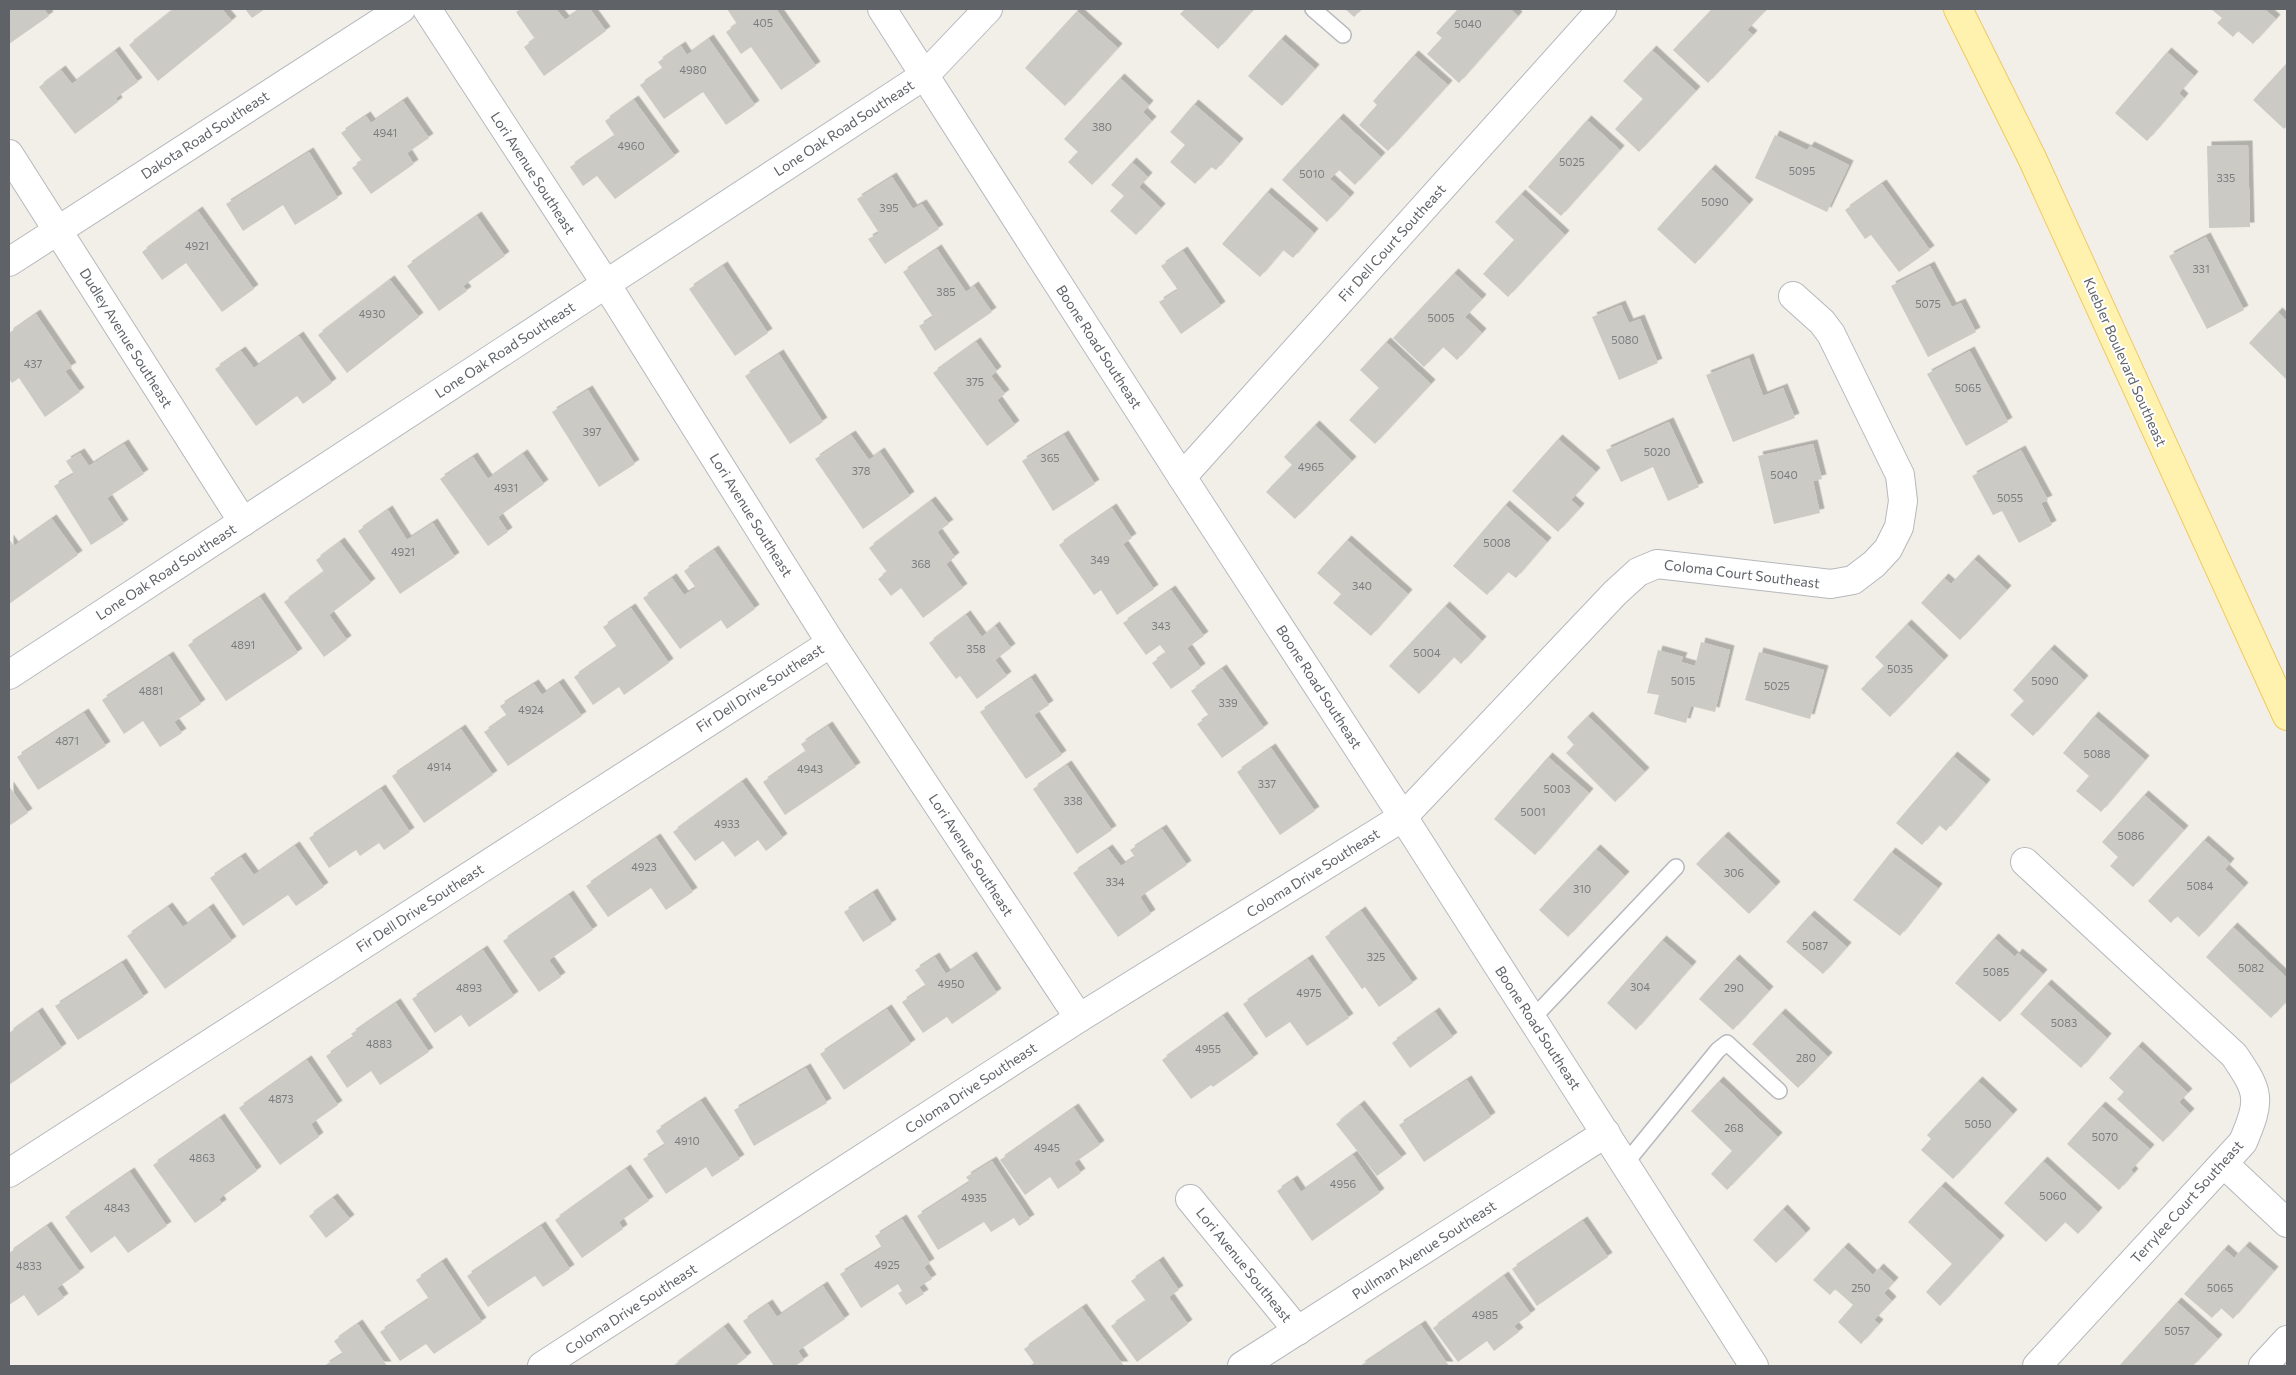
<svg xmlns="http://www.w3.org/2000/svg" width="2296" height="1375" font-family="Commissioner,sans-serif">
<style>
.building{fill:#cccac5;filter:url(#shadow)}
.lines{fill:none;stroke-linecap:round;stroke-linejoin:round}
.lane-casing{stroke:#b5b8bc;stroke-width:18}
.street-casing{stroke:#b5b8bc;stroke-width:30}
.secondary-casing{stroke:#b6babf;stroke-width:30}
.primary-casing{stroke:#f2c960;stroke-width:30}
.lane{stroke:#fff;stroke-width:15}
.street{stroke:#fff;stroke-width:28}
.secondary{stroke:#fff;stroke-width:28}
.primary{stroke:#fff2af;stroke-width:28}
.labels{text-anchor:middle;stroke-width:4;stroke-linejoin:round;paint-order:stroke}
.number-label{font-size:11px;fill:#7a7d7f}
.street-label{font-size:14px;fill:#5f6368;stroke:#fff}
</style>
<defs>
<filter id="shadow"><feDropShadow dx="4.5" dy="-4.5" stdDeviation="0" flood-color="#0004"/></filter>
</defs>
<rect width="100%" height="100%" fill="#f1efe8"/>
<g class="building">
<polygon points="9,9 44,9 49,16 9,44"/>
<polygon points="174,9 222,9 232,21 158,81 129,45"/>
<polygon points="245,9 265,9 252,18"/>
<polygon points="521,9 556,9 565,20 581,9 590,9 606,31 544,76 524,47 535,39 516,12"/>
<polygon points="727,9 776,9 816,66 781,90 751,47 741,54 726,32 737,24"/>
<polygon points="1185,9 1250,9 1252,11 1218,49 1180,14"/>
<polygon points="1345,9 1362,9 1354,17"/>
<polygon points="1458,9 1510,9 1518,16 1459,83 1427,54 1442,38 1436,33"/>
<polygon points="1712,9 1762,9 1765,11 1747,30 1753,35 1708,83 1673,50"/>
<polygon points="2211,9 2264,9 2276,19 2253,44 2238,31 2233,37 2217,23 2222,18"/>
<polygon points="1077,11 1118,48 1065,106 1025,68"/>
<polygon points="709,39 755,105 726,125 703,92 664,119 640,85 663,69 658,62 681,46 687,55"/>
<polygon points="1281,39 1315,69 1282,106 1248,76"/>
<polygon points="1652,50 1696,91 1639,152 1615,129 1643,99 1623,81"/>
<polygon points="115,51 138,82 116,98 118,102 75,134 39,87 61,70 72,84"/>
<polygon points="2167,52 2194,76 2179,93 2184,98 2147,141 2115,113"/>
<polygon points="1414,55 1448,85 1388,151 1359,125 1377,105 1373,101"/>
<polygon points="2287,63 2287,126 2284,129 2253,100"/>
<polygon points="1120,78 1149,105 1143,112 1152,121 1092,185 1068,162 1078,152 1064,139"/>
<polygon points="634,100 675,156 615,199 597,176 583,186 570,167 615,136 605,121"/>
<polygon points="403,101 429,138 407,153 414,164 371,194 352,168 362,161 341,133 366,116 371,123"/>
<polygon points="1194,104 1239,143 1216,170 1211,167 1195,184 1170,162 1185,145 1170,132"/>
<polygon points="1339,118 1381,157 1355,185 1339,170 1330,179 1350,197 1327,222 1282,180"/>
<polygon points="1587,120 1620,150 1561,216 1528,187"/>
<polygon points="1775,135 1807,150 1810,146 1849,165 1827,212 1755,178"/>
<polygon points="2248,145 2250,227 2209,228 2207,146"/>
<polygon points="309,152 338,198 295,225 283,205 243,231 226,204"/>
<polygon points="1132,162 1148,177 1139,187 1161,208 1136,235 1110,211 1124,196 1111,185"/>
<polygon points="1711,169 1749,204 1695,264 1657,229"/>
<polygon points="892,177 913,209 922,204 939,229 885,264 868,239 879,233 857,199"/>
<polygon points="1882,184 1930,250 1899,272 1871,235 1865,239 1845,210"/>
<polygon points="1267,192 1314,233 1293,258 1283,250 1260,277 1222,244"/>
<polygon points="1521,194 1565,235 1508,297 1483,274 1514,240 1495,222"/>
<polygon points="198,211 254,289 222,312 186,263 162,280 142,252"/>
<polygon points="477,216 505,256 463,286 467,291 439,311 407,266"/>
<polygon points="2206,237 2244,310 2207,329 2169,256"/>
<polygon points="937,249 966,292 974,286 992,312 935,351 919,326 933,317 903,272"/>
<polygon points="1183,251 1221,306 1181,334 1159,302 1178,290 1161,266"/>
<polygon points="723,266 768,333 735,356 689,289"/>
<polygon points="1930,266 1952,307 1961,303 1976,332 1928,357 1891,286"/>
<polygon points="1454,273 1482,299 1465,317 1482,333 1457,360 1443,347 1424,367 1393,338"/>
<polygon points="390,280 419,317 347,373 318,335"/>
<polygon points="1621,305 1629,323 1640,319 1658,363 1619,380 1592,317"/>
<polygon points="2278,312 2287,321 2287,380 2249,343"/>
<polygon points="36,314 72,367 65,371 80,392 45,417 19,378 12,383 9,379 9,333"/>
<polygon points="299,336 332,383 303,404 297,396 256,426 215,369 241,351 254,368"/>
<polygon points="976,342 997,371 991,376 1005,394 997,400 1015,425 987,446 933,373"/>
<polygon points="1386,342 1431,384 1375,444 1349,420 1379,388 1360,370"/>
<polygon points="1970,351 2008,422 1966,446 1927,374"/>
<polygon points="779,354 823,422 790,444 745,376"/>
<polygon points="1749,358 1763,396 1783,388 1795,418 1733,442 1706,375"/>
<polygon points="588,390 635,464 599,487 552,412"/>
<polygon points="1669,422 1699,487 1668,501 1653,467 1621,482 1606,450"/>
<polygon points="1315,425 1352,461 1295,519 1266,492 1292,465 1284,457"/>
<polygon points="851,435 869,460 880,452 910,496 863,529 815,459"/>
<polygon points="1064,435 1095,484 1053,511 1022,461"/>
<polygon points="1558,439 1596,472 1571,500 1580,508 1558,532 1512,491"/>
<polygon points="124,444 144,474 107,498 124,524 91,545 54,486 74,474 66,461 80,453 89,466"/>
<polygon points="1813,444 1822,479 1813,481 1820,513 1774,524 1758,456"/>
<polygon points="2021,450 2048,500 2041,503 2052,525 2019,543 2002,511 1993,515 1972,476"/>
<polygon points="523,454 544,484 498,517 508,532 488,546 440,479 473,457 488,479"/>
<polygon points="931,501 949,524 937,532 955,557 946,564 963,588 923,618 901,588 891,596 878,579 887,572 869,548"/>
<polygon points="1505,505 1547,542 1516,578 1508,572 1487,595 1453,566"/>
<polygon points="1112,508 1132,538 1123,544 1154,589 1117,615 1101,590 1094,595 1059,545"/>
<polygon points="388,510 407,540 433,523 455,557 400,594 358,531"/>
<polygon points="52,519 78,555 9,604 9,539 14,546"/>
<polygon points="1347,540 1408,594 1371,636 1333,603 1341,594 1317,573"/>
<polygon points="340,542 371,583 329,615 347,640 324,657 284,602 324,572 316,560"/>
<polygon points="714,550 755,609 727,629 721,620 680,649 643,598 672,578 684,595 696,588 684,571"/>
<polygon points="1974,559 2007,590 1960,640 1921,603 1944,578 1951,584"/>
<polygon points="1171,590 1204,636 1187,648 1201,668 1171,689 1152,663 1166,653 1160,645 1146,655 1123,623"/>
<polygon points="260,597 298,653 226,701 188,645"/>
<polygon points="1445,606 1482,641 1461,664 1454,657 1419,694 1389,666"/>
<polygon points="631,608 669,663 624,695 619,687 593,705 574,677 617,647 603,627"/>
<polygon points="966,615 982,637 995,626 1011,648 995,660 1007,676 977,699 960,676 956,679 929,643"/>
<polygon points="1907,624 1944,660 1890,717 1861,689 1884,666 1875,657"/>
<polygon points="1701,642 1730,650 1715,712 1691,706 1686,723 1654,714 1659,695 1647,693 1658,650 1683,657 1681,662 1695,666"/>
<polygon points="2050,649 2084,680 2033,736 2010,715 2024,701 2013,690"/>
<polygon points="1759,652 1824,670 1810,719 1745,700"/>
<polygon points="169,656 201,704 174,722 182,733 160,747 143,721 124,734 102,700"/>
<polygon points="1222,669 1264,728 1222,758 1197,724 1209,716 1191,691"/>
<polygon points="1031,678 1049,705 1034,715 1062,755 1026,779 980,712"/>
<polygon points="559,683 582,716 508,766 484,732 507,716 500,706 534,684 542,695"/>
<polygon points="84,713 106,746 38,790 17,757"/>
<polygon points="1588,716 1645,772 1615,802 1566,753 1574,745 1567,737"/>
<polygon points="2094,716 2145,760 2101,812 2076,791 2089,776 2063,753"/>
<polygon points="828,726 856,767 785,815 763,782 806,752 801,744"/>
<polygon points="461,729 493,775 424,823 392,776"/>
<polygon points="1271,748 1315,811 1280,835 1237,772"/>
<polygon points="1953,756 1986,784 1946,831 1939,825 1922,845 1896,823"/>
<polygon points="1548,757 1589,793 1535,855 1494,819"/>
<polygon points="1067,765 1112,830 1077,854 1033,789"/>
<polygon points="742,782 783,838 766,851 758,840 735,857 723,841 695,861 673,832"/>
<polygon points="9,786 28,813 9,826"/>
<polygon points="381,789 410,832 384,850 379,843 360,856 356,850 329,868 309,838"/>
<polygon points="2144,795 2184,830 2133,887 2110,866 2118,857 2102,842"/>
<polygon points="1162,829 1187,865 1140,897 1151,914 1118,937 1073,873 1108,849 1121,866 1135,857 1130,850"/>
<polygon points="1724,836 1776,886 1749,914 1696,864"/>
<polygon points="656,838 693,892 666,910 651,888 608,917 586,886"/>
<polygon points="2204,840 2230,863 2225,869 2244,887 2199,937 2177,916 2171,923 2148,901"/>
<polygon points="295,846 324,887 296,906 288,895 243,926 210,878 241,857 254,875"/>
<polygon points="1596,849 1625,876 1568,937 1539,910"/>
<polygon points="1891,852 1938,888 1900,936 1853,900"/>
<polygon points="873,893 892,924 863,942 844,912"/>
<polygon points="569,895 593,930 549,960 561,977 539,992 503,941"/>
<polygon points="168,907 183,927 209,908 232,941 165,989 127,936"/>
<polygon points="1361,911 1413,983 1379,1007 1365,987 1362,989 1325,937"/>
<polygon points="1810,915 1847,947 1823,974 1786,942"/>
<polygon points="2233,927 2287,978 2287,1001 2271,1018 2206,957"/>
<polygon points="1994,938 2015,957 2018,953 2043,974 2000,1022 1955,983"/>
<polygon points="1662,940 1692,966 1636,1030 1607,1003"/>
<polygon points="483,950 514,996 469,1027 461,1015 435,1033 412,999"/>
<polygon points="972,956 997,993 952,1024 947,1017 923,1033 902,1002 926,986 915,970 935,957 946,974"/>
<polygon points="1308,959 1349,1018 1307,1046 1290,1022 1266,1038 1243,1004"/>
<polygon points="1735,959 1769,991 1733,1030 1699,999"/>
<polygon points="122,963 144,997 78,1040 55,1006"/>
<polygon points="2047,984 2107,1038 2081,1068 2020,1014"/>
<polygon points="396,1003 429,1052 380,1085 371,1071 347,1088 326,1056 354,1037 351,1034"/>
<polygon points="887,1009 911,1044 844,1090 820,1054"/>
<polygon points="38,1012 62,1048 9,1085 9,1033"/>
<polygon points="1435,1012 1453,1037 1410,1068 1392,1043"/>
<polygon points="1781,1013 1828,1057 1798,1088 1752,1044"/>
<polygon points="1223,1016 1254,1058 1213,1087 1211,1085 1191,1099 1162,1060"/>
<polygon points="2138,1046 2188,1093 2179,1102 2190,1113 2163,1142 2117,1099 2124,1092 2109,1078"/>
<polygon points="307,1060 338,1105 311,1124 319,1137 280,1165 239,1108"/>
<polygon points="806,1068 827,1103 754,1146 734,1110"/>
<polygon points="1467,1080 1491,1117 1424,1162 1399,1125"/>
<polygon points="1719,1081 1778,1137 1727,1190 1711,1174 1732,1151 1691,1111"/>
<polygon points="1978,1081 2013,1114 1953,1179 1921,1150 1931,1139 1927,1135"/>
<polygon points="701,1101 740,1159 712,1177 706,1167 666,1194 643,1159 665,1145 656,1131"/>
<polygon points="1360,1105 1402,1158 1377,1176 1336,1124"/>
<polygon points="2101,1106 2150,1149 2131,1170 2134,1173 2119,1190 2067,1144"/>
<polygon points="1074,1108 1100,1145 1074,1163 1081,1173 1058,1189 1050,1177 1025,1195 1000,1160"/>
<polygon points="220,1118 257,1171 219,1199 222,1204 195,1223 153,1165"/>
<polygon points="1353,1155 1380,1193 1312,1241 1277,1191 1293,1180 1301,1192"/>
<polygon points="992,1161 1030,1219 1019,1226 1014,1218 991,1232 984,1222 938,1250 917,1216 970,1182 966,1177"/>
<polygon points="2043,1161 2098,1212 2078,1234 2065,1222 2046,1242 2004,1203"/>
<polygon points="626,1169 649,1201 619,1222 623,1229 582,1258 555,1220"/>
<polygon points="130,1172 167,1226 128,1253 115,1236 91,1253 65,1217"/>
<polygon points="1941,1186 2000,1240 1940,1306 1926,1292 1952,1264 1908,1222"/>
<polygon points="333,1198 350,1219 326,1238 309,1216"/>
<polygon points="1783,1209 1806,1233 1776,1263 1753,1240"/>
<polygon points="902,1219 930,1263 924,1267 932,1279 919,1287 924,1294 906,1305 898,1293 902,1291 898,1284 861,1308 840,1274 882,1248 875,1236"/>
<polygon points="1583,1221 1608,1257 1537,1306 1512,1269"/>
<polygon points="47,1226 80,1272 57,1288 64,1298 38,1316 24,1295 9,1305 9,1253"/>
<polygon points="541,1226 570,1269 543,1287 535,1276 488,1307 467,1276"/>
<polygon points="2245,1246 2274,1271 2233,1319 2221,1308 2212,1318 2184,1294 2224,1249 2234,1258"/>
<polygon points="1844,1247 1873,1275 1879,1268 1894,1282 1884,1293 1892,1301 1874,1320 1879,1324 1861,1344 1838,1322 1853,1305 1835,1289 1830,1295 1813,1280"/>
<polygon points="1159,1261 1179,1290 1169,1297 1188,1324 1137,1362 1111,1326 1146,1301 1131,1281"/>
<polygon points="442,1262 482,1322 434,1354 426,1344 400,1361 380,1332 429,1299 416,1280"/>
<polygon points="1504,1276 1531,1314 1514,1326 1519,1332 1494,1351 1487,1341 1458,1362 1433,1328"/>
<polygon points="823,1286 845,1319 798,1351 804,1360 795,1366 774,1366 743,1321 768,1304 777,1317"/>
<polygon points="2177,1302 2218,1339 2193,1366 2119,1366"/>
<polygon points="1082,1308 1124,1366 1029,1366 1034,1363 1024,1349"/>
<polygon points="358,1324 387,1366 324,1366 343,1354 334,1341"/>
<polygon points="1421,1325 1449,1366 1360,1366"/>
<polygon points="724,1327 747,1357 735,1366 673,1366"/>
</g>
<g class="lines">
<g class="lane-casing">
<g id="lane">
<polyline points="1313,9 1343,35"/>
<polyline points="1532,1019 1676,867"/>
<polyline points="1625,1164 1718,1050 1727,1043 1779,1091"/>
</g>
</g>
<g class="street-casing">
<g id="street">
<polyline points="427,9 606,284 831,643 1079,1018"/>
<polyline points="9,154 243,522"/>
<polyline points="9,262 401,9"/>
<polyline points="1182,477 1602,9"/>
<path d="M2025 862 2234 1055C2260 1093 2261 1099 2243 1142L2037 1366"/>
<polyline points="2224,1164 2287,1223"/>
<polyline points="9,1173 831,643"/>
<polyline points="1190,1199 1298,1331"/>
<polyline points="542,1366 1079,1018 1403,817 1615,593 1638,572 1657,564 1831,584 1853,580 1874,564 1888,549 1899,527 1903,501 1900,475 1831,334 1822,322 1793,296"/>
<polyline points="1242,1366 1606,1133"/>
<polyline points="2263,1366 2287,1340"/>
</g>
</g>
<g class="secondary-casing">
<g id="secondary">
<polyline points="882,9 1182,477 1403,817 1754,1366"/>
<polyline points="9,675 925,75 988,9"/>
</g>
</g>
<g class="primary-casing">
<polyline id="primary" points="1958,9 2032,158 2287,716"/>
</g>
<use href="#lane" class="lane"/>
<use href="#street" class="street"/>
<use href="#secondary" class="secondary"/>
<use href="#primary" class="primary"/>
</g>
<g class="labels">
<g class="number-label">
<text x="763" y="27">405</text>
<text x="1468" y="28">5040</text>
<text x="693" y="74">4980</text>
<text x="1102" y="131">380</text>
<text x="385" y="137">4941</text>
<text x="631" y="150">4960</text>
<text x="1572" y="166">5025</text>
<text x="1802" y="175">5095</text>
<text x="1312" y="178">5010</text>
<text x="2226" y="182">335</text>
<text x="1715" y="206">5090</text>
<text x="889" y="212">395</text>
<text x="197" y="250">4921</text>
<text x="2201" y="273">331</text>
<text x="946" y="296">385</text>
<text x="1928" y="308">5075</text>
<text x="372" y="318">4930</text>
<text x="1441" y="322">5005</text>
<text x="1625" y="344">5080</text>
<text x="33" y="368">437</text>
<text x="975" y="386">375</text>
<text x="1968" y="392">5065</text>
<text x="592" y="436">397</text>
<text x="1657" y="456">5020</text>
<text x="1050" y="462">365</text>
<text x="1311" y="471">4965</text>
<text x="861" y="475">378</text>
<text x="1784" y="479">5040</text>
<text x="506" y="492">4931</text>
<text x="2010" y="502">5055</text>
<text x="1497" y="547">5008</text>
<text x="403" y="556">4921</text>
<text x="1100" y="564">349</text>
<text x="921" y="568">368</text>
<text x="1362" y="590">340</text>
<text x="1161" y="630">343</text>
<text x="243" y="649">4891</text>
<text x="976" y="653">358</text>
<text x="1427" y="657">5004</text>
<text x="1900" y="673">5035</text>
<text x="1683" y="685">5015</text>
<text x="2045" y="685">5090</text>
<text x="1777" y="690">5025</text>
<text x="151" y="695">4881</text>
<text x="1228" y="707">339</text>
<text x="531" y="714">4924</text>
<text x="67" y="745">4871</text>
<text x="2097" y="758">5088</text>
<text x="439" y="771">4914</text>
<text x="810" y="773">4943</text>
<text x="1267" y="788">337</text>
<text x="1557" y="793">5003</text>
<text x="1073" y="805">338</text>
<text x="1533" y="816">5001</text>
<text x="727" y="828">4933</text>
<text x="2131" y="840">5086</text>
<text x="644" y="871">4923</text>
<text x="1734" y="877">306</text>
<text x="1115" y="886">334</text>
<text x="2200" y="890">5084</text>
<text x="1582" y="893">310</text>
<text x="1815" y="950">5087</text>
<text x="1376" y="961">325</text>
<text x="2251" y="972">5082</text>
<text x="1996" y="976">5085</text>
<text x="951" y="988">4950</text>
<text x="1640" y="991">304</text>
<text x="469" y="992">4893</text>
<text x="1734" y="992">290</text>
<text x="1309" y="997">4975</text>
<text x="2064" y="1027">5083</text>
<text x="379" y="1048">4883</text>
<text x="1208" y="1053">4955</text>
<text x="1806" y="1062">280</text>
<text x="281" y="1103">4873</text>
<text x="1978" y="1128">5050</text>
<text x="1734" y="1132">268</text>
<text x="2105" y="1141">5070</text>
<text x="687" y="1145">4910</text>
<text x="1047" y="1152">4945</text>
<text x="202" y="1162">4863</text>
<text x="1343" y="1188">4956</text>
<text x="2053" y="1200">5060</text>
<text x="974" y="1202">4935</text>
<text x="117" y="1212">4843</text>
<text x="887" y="1269">4925</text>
<text x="29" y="1270">4833</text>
<text x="1861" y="1292">250</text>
<text x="2220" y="1292">5065</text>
<text x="1485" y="1319">4985</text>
<text x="2177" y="1335">5057</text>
</g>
<g class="street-label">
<text transform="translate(844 128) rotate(-33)" y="5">Lone Oak Road Southeast</text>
<text transform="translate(205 135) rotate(-33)" y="5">Dakota Road Southeast</text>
<text transform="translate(533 173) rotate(57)" y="5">Lori Avenue Southeast</text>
<text transform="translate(1392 243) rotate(-48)" y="5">Fir Dell Court Southeast</text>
<text transform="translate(126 338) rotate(58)" y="5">Dudley Avenue Southeast</text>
<text transform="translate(1099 347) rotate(57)" y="5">Boone Road Southeast</text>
<text transform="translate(505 350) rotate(-33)" y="5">Lone Oak Road Southeast</text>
<text transform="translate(2125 362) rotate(66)" y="5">Kuebler Boulevard Southeast</text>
<text transform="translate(751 515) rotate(58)" y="5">Lori Avenue Southeast</text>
<text transform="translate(166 572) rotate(-33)" y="5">Lone Oak Road Southeast</text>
<text transform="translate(1742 574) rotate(7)" y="5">Coloma Court Southeast</text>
<text transform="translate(1319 687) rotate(57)" y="5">Boone Road Southeast</text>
<text transform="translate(760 688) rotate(-33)" y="5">Fir Dell Drive Southeast</text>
<text transform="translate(971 855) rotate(57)" y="5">Lori Avenue Southeast</text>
<text transform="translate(1313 873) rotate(-32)" y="5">Coloma Drive Southeast</text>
<text transform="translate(420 908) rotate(-33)" y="5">Fir Dell Drive Southeast</text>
<text transform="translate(1538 1028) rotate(57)" y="5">Boone Road Southeast</text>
<text transform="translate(971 1088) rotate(-33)" y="5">Coloma Drive Southeast</text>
<text transform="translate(2187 1202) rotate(-48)" y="5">Terrylee Court Southeast</text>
<text transform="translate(1424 1250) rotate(-33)" y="5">Pullman Avenue Southeast</text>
<text transform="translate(1244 1265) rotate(51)" y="5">Lori Avenue Southeast</text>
<text transform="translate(631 1309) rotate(-33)" y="5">Coloma Drive Southeast</text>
</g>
</g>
<rect width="2296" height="1375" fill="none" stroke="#5f6368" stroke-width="20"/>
</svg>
